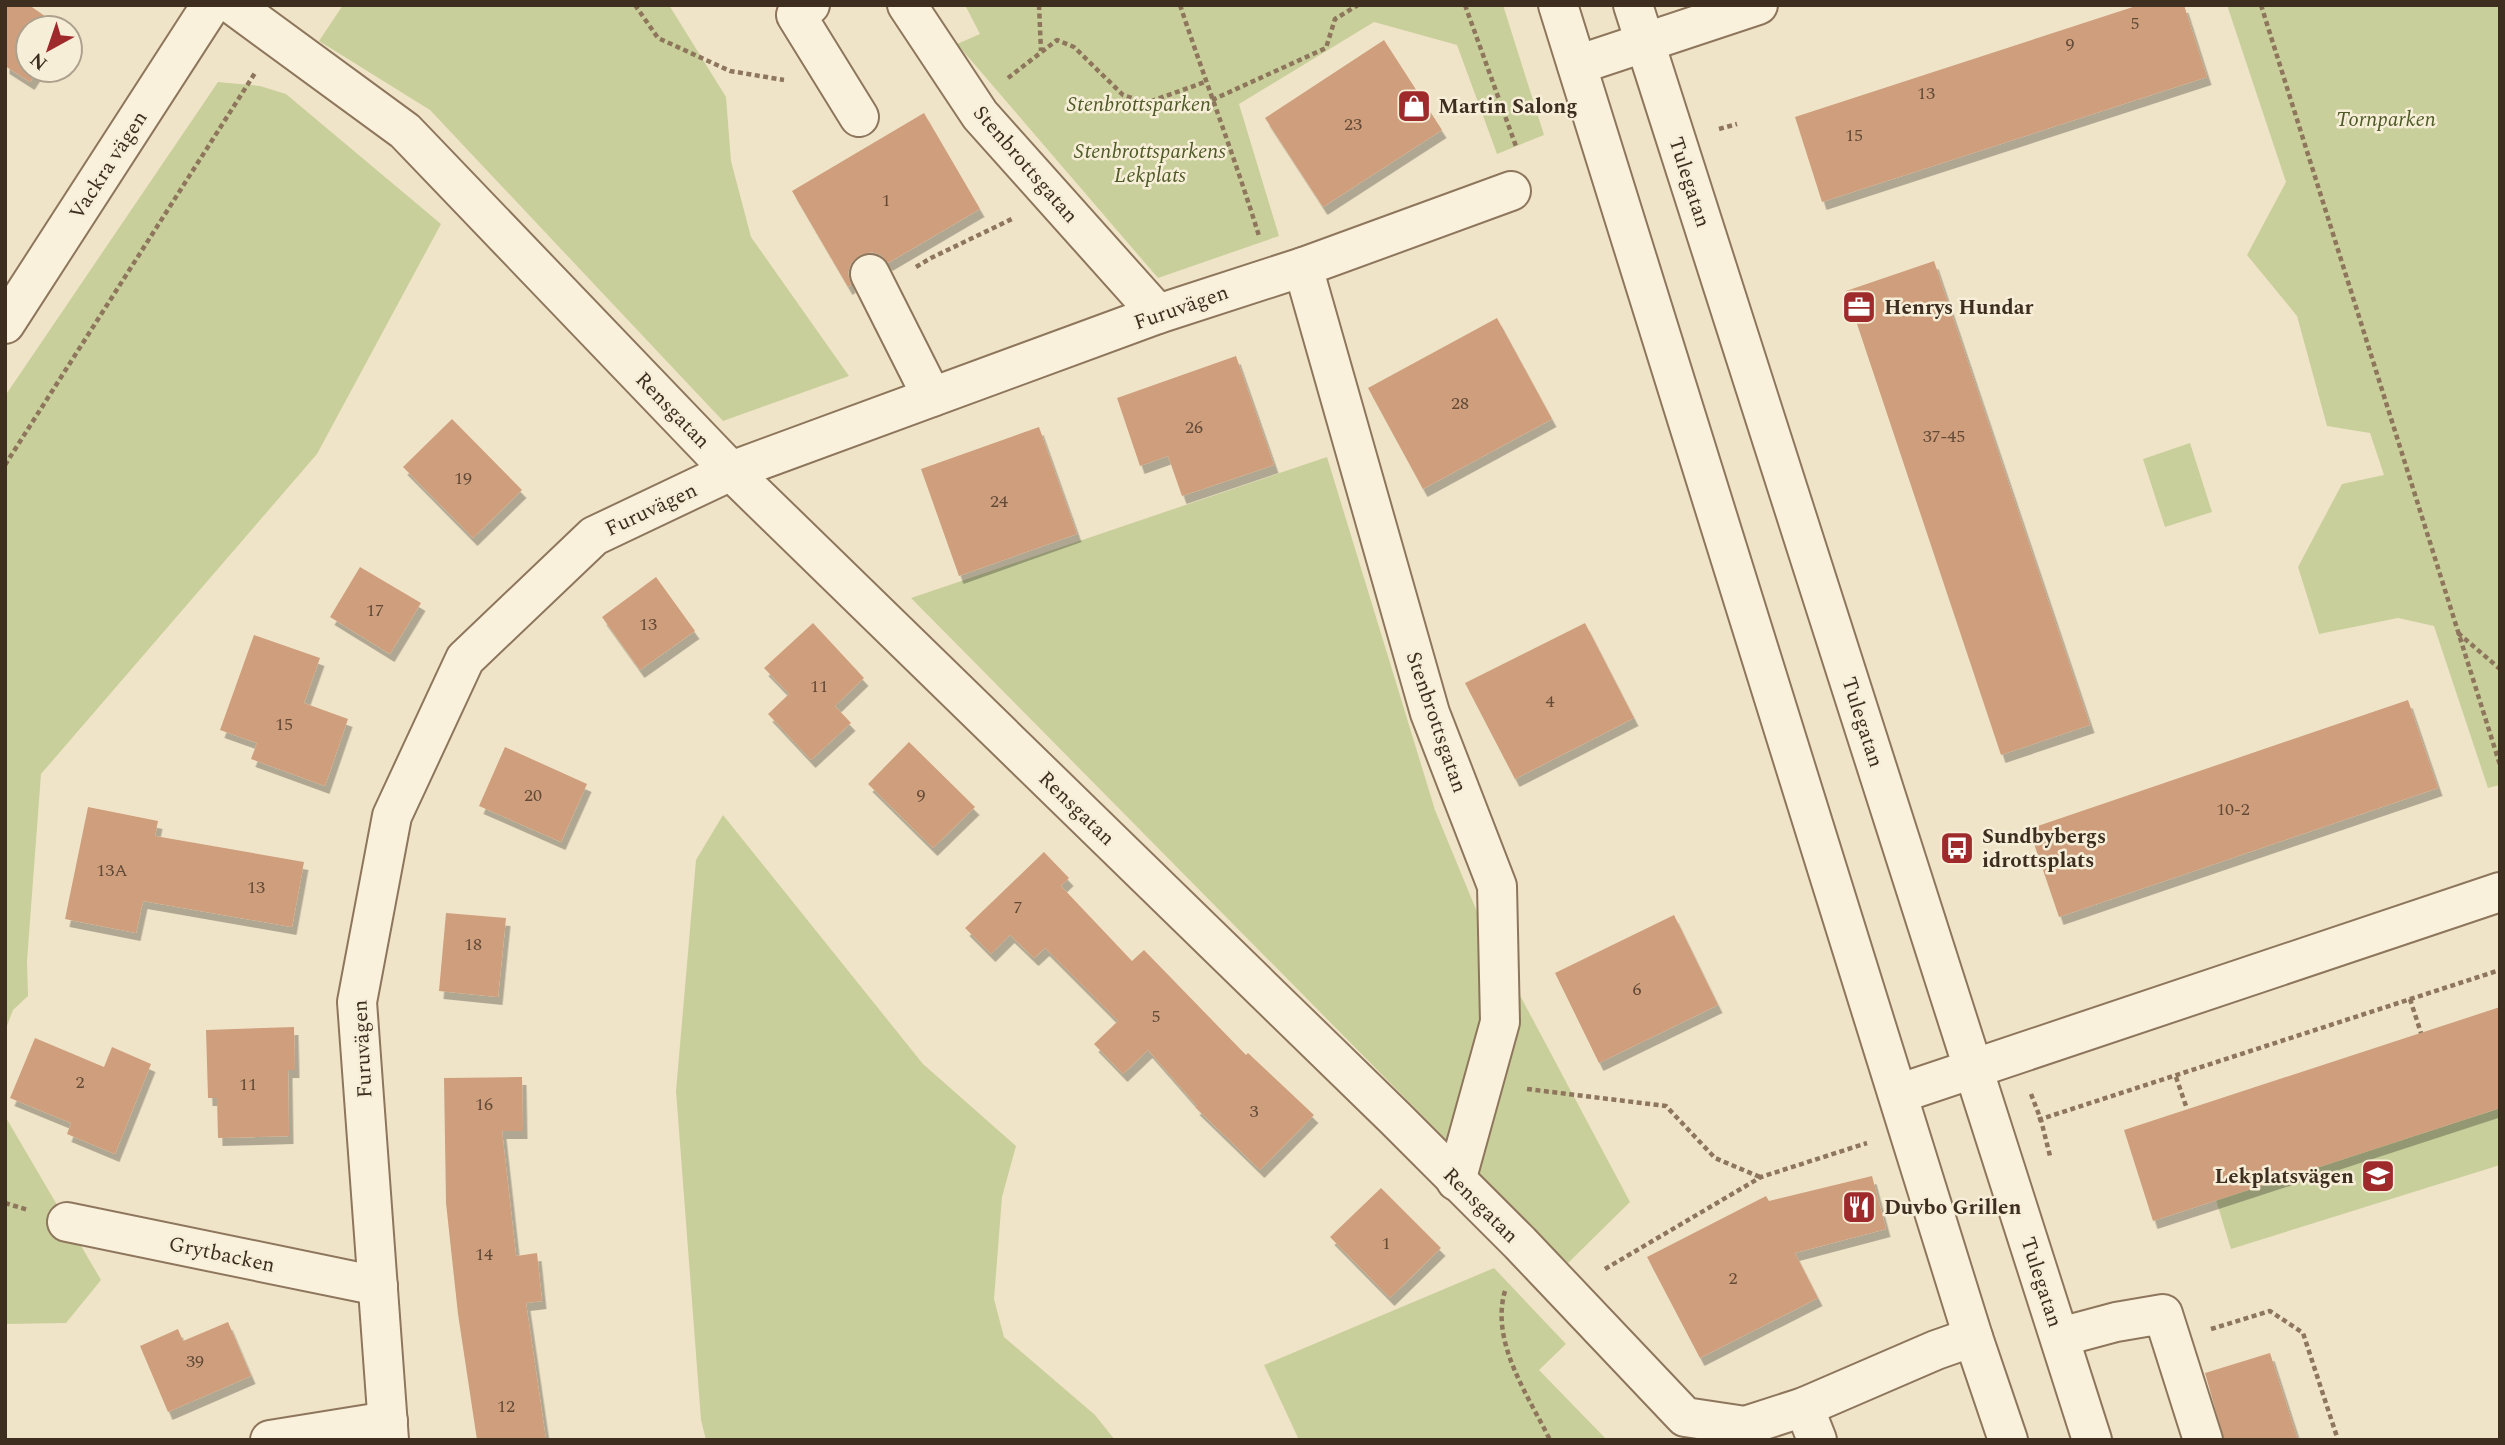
<svg xmlns="http://www.w3.org/2000/svg" width="2505" height="1445" font-family="Spectral,serif">
<style>
.green{fill:#c9cf9b}
.building{fill:#cf9f7d;filter:url(#shadow)}
.lines{fill:none;stroke-linecap:round;stroke-linejoin:round}
.minor-casing{stroke:#8d765c;stroke-width:42}
.path{stroke:#8d765c;stroke-width:4.5;stroke-dasharray:5 3.5;stroke-linecap:butt}
.minor{stroke:#faf1dc;stroke-width:38}
.labels{text-anchor:middle;stroke-width:5;stroke-linejoin:round;paint-order:stroke}
.number-label{font-size:18px;fill:#624a37}
.park-label{font-size:21px;font-style:italic;fill:#4d5a26;stroke:#f7eed8}
.poi-label{font-size:21px;font-weight:bold;fill:#3d2e20;stroke:#f7eed8;text-anchor:start}
.street-label{font-size:21px;fill:#3d2e20;stroke:#f7eed8}
</style>
<defs>
<filter id="shadow"><feDropShadow dx="4.5" dy="8" stdDeviation="0" flood-color="#0004"/></filter>
</defs>
<rect width="100%" height="100%" fill="#f0e4c8"/>
<g class="green">
<polygon points="343,5 669,5 726,97 731,161 751,237 849,376 723,421 430,110 319,41"/>
<polygon points="965,5 1503,5 1544,135 1497,154 1457,45 1374,22 1239,104 1279,236 1158,278 957,44 980,34"/>
<polygon points="2227,5 2500,5 2500,785 2488,788 2434,626 2398,618 2319,634 2298,567 2342,484 2384,475 2370,433 2327,426 2297,316 2247,255 2286,182"/>
<polygon points="218,82 260,86 286,94 441,224 317,454 41,774 27,961 28,996 13,1010 5,1031 5,396"/>
<polygon points="2190,443 2212,512 2165,527 2143,459"/>
<polygon points="1327,457 1435,810 1482,924 1630,1202 1568,1263 911,598"/>
<polygon points="723,815 923,1064 1016,1146 1002,1197 994,1299 1004,1337 1095,1415 1115,1440 706,1440 701,1420 676,1091 696,860"/>
<polygon points="2500,1108 2500,1165 2231,1249 2216,1200"/>
<polygon points="5,1116 101,1280 66,1323 5,1324"/>
<polygon points="1494,1268 1566,1344 1539,1370 1607,1440 1299,1440 1264,1365"/>
</g>
<g class="building">
<polygon points="5,5 29,5 62,28 28,28 28,70 38,70 30,82 5,66"/>
<polygon points="2139,5 2184,5 2207,77 1822,202 1795,117"/>
<polygon points="1384,40 1442,130 1323,207 1265,118"/>
<polygon points="924,113 980,209 888,263 881,255 872,252 860,255 851,263 848,273 851,285 848,287 792,191"/>
<polygon points="1934,261 2090,725 2001,755 1846,291"/>
<polygon points="1497,318 1552,419 1423,489 1368,388"/>
<polygon points="1236,356 1274,465 1182,496 1168,456 1140,466 1117,398"/>
<polygon points="452,419 522,490 473,538 403,467"/>
<polygon points="1039,427 1077,534 959,576 921,469"/>
<polygon points="360,567 421,603 390,654 330,617"/>
<polygon points="656,577 695,631 640,670 602,617"/>
<polygon points="813,623 864,678 835,706 851,723 811,760 768,714 789,694 764,668"/>
<polygon points="1585,623 1634,718 1515,779 1465,683"/>
<polygon points="254,635 320,658 304,703 348,719 325,786 251,759 257,743 220,730"/>
<polygon points="2408,700 2438,788 2059,917 2029,829"/>
<polygon points="909,742 975,807 933,848 868,784"/>
<polygon points="505,747 587,784 561,842 479,806"/>
<polygon points="88,807 158,821 155,836 304,862 292,927 143,901 136,933 65,919"/>
<polygon points="1044,852 1069,878 1061,886 1132,961 1144,950 1246,1055 1248,1053 1314,1115 1260,1170 1195,1107 1197,1106 1148,1050 1123,1074 1094,1044 1118,1021 1045,948 1034,958 1010,935 991,954 965,928"/>
<polygon points="446,913 506,918 498,997 439,991"/>
<polygon points="1674,915 1718,1005 1599,1063 1555,973"/>
<polygon points="2500,1007 2500,1108 2153,1221 2124,1130"/>
<polygon points="294,1027 295,1070 288,1070 289,1136 218,1138 217,1098 208,1098 206,1030"/>
<polygon points="35,1038 104,1067 112,1047 151,1064 115,1154 67,1134 71,1123 10,1098"/>
<polygon points="522,1077 523,1131 502,1131 516,1256 537,1253 542,1301 526,1303 546,1440 477,1440 458,1314 446,1203 444,1078"/>
<polygon points="1872,1176 1886,1229 1795,1253 1818,1298 1700,1358 1647,1257 1766,1196 1769,1201"/>
<polygon points="1381,1188 1441,1248 1390,1298 1330,1237"/>
<polygon points="228,1322 251,1376 168,1412 140,1346 178,1329 183,1341"/>
<polygon points="2270,1353 2298,1440 2224,1440 2205,1373"/>
</g>
<g class="lines">
<g class="minor-casing">
<g id="minor">
<polyline points="233,5 405,131 731,471 1395,1118 1520,1243 1685,1417 1745,1426 1804,1407 1936,1350 1973,1337"/>
<polyline points="810,5 796,15 859,117"/>
<polyline points="907,5 980,115 1158,314"/>
<polyline points="1558,5 1973,1337 2008,1440"/>
<polyline points="1633,5 2092,1440"/>
<polyline points="1577,65 1758,5"/>
<polyline points="1303,267 1430,713 1497,886 1500,1022 1456,1181"/>
<polyline points="870,274 932,397"/>
<polyline points="5,324 211,5"/>
<polyline points="1898,1094 2500,892"/>
<polyline points="67,1222 378,1286"/>
<polyline points="2060,1337 2116,1322 2163,1314 2203,1440"/>
<polyline points="1804,1407 1817,1440"/>
<polyline points="270,1440 388,1421"/>
<polyline points="389,1440 357,1002 392,816 465,659 594,536 731,471 1158,314 1303,267 1511,191"/>
</g>
</g>
<g class="path">
<polyline points="635,5 658,38 730,71 784,80"/>
<polyline points="1039,5 1041,51"/>
<path d="M1180 5C1206 83 1235 158 1259 236"/>
<polyline points="1465,5 1517,149"/>
<polyline points="2261,5 2500,765"/>
<polyline points="1008,78 1057,40 1074,47 1123,95 1146,103 1205,82"/>
<polyline points="1212,100 1326,48 1335,19 1358,5"/>
<polyline points="1719,129 1737,124"/>
<polyline points="916,267 931,258 1014,218"/>
<polyline points="5,465 255,73"/>
<polyline points="2458,633 2500,669"/>
<polyline points="2410,999 2421,1033"/>
<polyline points="2176,1077 2187,1109"/>
<polyline points="1527,1089 1666,1106 1715,1158 1760,1177"/>
<polyline points="2031,1094 2041,1120 2050,1156"/>
<polyline points="2038,1120 2500,970"/>
<polyline points="5,1203 28,1210"/>
<polyline points="1605,1269 1761,1177 1867,1143"/>
<path d="M1505 1291C1490 1342 1528 1395 1550 1440"/>
<polyline points="2211,1329 2270,1311 2303,1333 2338,1440"/>
</g>
<use href="#minor" class="minor"/>
</g>
<defs>
<g id="shop-square" transform="scale(1.75)"><rect x="-9" y="-9" width="18" height="18" rx="4" fill="#9e2a2b" stroke="#f7eed8"/><path d="M-5-2.5h2.3a2.7 3.5 0 0 1 5.4 0H5L5.5 6h-11ZM-1.5-2.5h3a1.5 2.3 0 0 0-3 0Z" fill="#fff"/></g>
<g id="office-square" transform="scale(1.75)"><rect x="-9" y="-9" width="18" height="18" rx="4" fill="#9e2a2b" stroke="#f7eed8"/><path d="M-6-3h4V-5.5h4V-3h4V5H-6ZM-1-4.5V-3h2v-1.5ZM-6 0V1H6V0Z" fill="#fff"/></g>
<g id="bus-square" transform="scale(1.75)"><rect x="-9" y="-9" width="18" height="18" rx="4" fill="#9e2a2b" stroke="#f7eed8"/><path d="M-5-6H5V4H4V6H2V4H-2V6H-4V4H-5ZM-3.5-4V0h7V-4ZM-3.5 1.2v1.5H-2V1.2ZM2 1.2v1.5H3.5V1.2Z" fill="#fff"/></g>
<g id="school-square" transform="scale(1.75)"><rect x="-9" y="-9" width="18" height="18" rx="4" fill="#9e2a2b" stroke="#f7eed8"/><path d="M0-5L7-2L0 1L-7-2ZM-4 1L0 2.5L4 1V4Q0 6-4 4Z" fill="#fff"/></g>
<g id="restaurant-square" transform="scale(1.75)"><rect x="-9" y="-9" width="18" height="18" rx="4" fill="#9e2a2b" stroke="#f7eed8"/><path d="M-5-6h1v4h1v-4h1v4h1v-4h1v5L-1.5 .5V6h-2V.5L-5-1ZM5-6V6H3V1.5H1.5Q1.5-4 5-6Z" fill="#fff"/></g>
</defs>
<g fill-rule="evenodd">
<use href="#shop-square" x="1414" y="106"/>
<use href="#office-square" x="1859" y="307"/>
<use href="#bus-square" x="1957" y="848"/>
<use href="#school-square" x="2378" y="1176"/>
<use href="#restaurant-square" x="1859" y="1207"/>
</g>
<g class="labels">
<g class="number-label">
<text x="2135" y="29">5</text>
<text x="2070" y="50">9</text>
<text x="1926" y="99">13</text>
<text x="1353" y="130">23</text>
<text x="1854" y="141">15</text>
<text x="886" y="206">1</text>
<text x="1460" y="409">28</text>
<text x="1194" y="433">26</text>
<text x="1944" y="442">37-45</text>
<text x="463" y="484">19</text>
<text x="999" y="507">24</text>
<text x="375" y="616">17</text>
<text x="648" y="630">13</text>
<text x="819" y="692">11</text>
<text x="1550" y="707">4</text>
<text x="284" y="730">15</text>
<text x="533" y="801">20</text>
<text x="921" y="801">9</text>
<text x="2233" y="815">10-2</text>
<text x="112" y="876">13A</text>
<text x="256" y="893">13</text>
<text x="1018" y="913">7</text>
<text x="473" y="950">18</text>
<text x="1637" y="995">6</text>
<text x="1156" y="1022">5</text>
<text x="80" y="1088">2</text>
<text x="248" y="1090">11</text>
<text x="484" y="1110">16</text>
<text x="1254" y="1117">3</text>
<text x="1386" y="1249">1</text>
<text x="484" y="1260">14</text>
<text x="1733" y="1284">2</text>
<text x="195" y="1367">39</text>
<text x="506" y="1412">12</text>
</g>
<g class="park-label">
<text x="1139" y="111">Stenbrottsparken</text>
<text x="2386" y="126">Tornparken</text>
<text x="1150" y="158">Stenbrottsparkens<tspan x="1150" dy="24">Lekplats</tspan></text>
</g>
<g class="poi-label">
<text x="1438" y="113">Martin Salong</text>
<text x="1884" y="314">Henrys Hundar</text>
<text x="1982" y="843">Sundbybergs<tspan x="1982" dy="24">idrottsplats</tspan></text>
<text x="2354" y="1183" text-anchor="end">Lekplatsvägen</text>
<text x="1884" y="1214">Duvbo Grillen</text>
</g>
<g class="street-label">
<text transform="translate(1026 164) rotate(49)" y="7">Stenbrottsgatan</text>
<text transform="translate(108 165) rotate(-57)" y="7">Vackra vägen</text>
<text transform="translate(1690 182) rotate(72)" y="7">Tulegatan</text>
<text transform="translate(1181 307) rotate(-19)" y="7">Furuvägen</text>
<text transform="translate(673 410) rotate(46)" y="7">Rensgatan</text>
<text transform="translate(651 509) rotate(-25)" y="7">Furuvägen</text>
<text transform="translate(1437 722) rotate(71)" y="7">Stenbrottsgatan</text>
<text transform="translate(1863 722) rotate(72)" y="7">Tulegatan</text>
<text transform="translate(1077 808) rotate(44)" y="7">Rensgatan</text>
<text transform="translate(362 1049) rotate(-93)" y="7">Furuvägen</text>
<text transform="translate(1481 1205) rotate(45)" y="7">Rensgatan</text>
<text transform="translate(222 1254) rotate(12)" y="7">Grytbacken</text>
<text transform="translate(2042 1282) rotate(72)" y="7">Tulegatan</text>
</g>
</g>
<rect width="2505" height="1445" fill="none" stroke="#3d2e20" stroke-width="14"/>
<g transform="translate(49 49) rotate(220)"><circle r="33" fill="#f7eed8" stroke="#ada18e" stroke-width="2"/>
<path d="M0-5L12 26L0 18L-12 26Z" fill="#9e2a2b"/>
<text y="-10" font-size="19" font-weight="bold" text-anchor="middle" fill="#3d2e20">N</text>
</g>
</svg>
